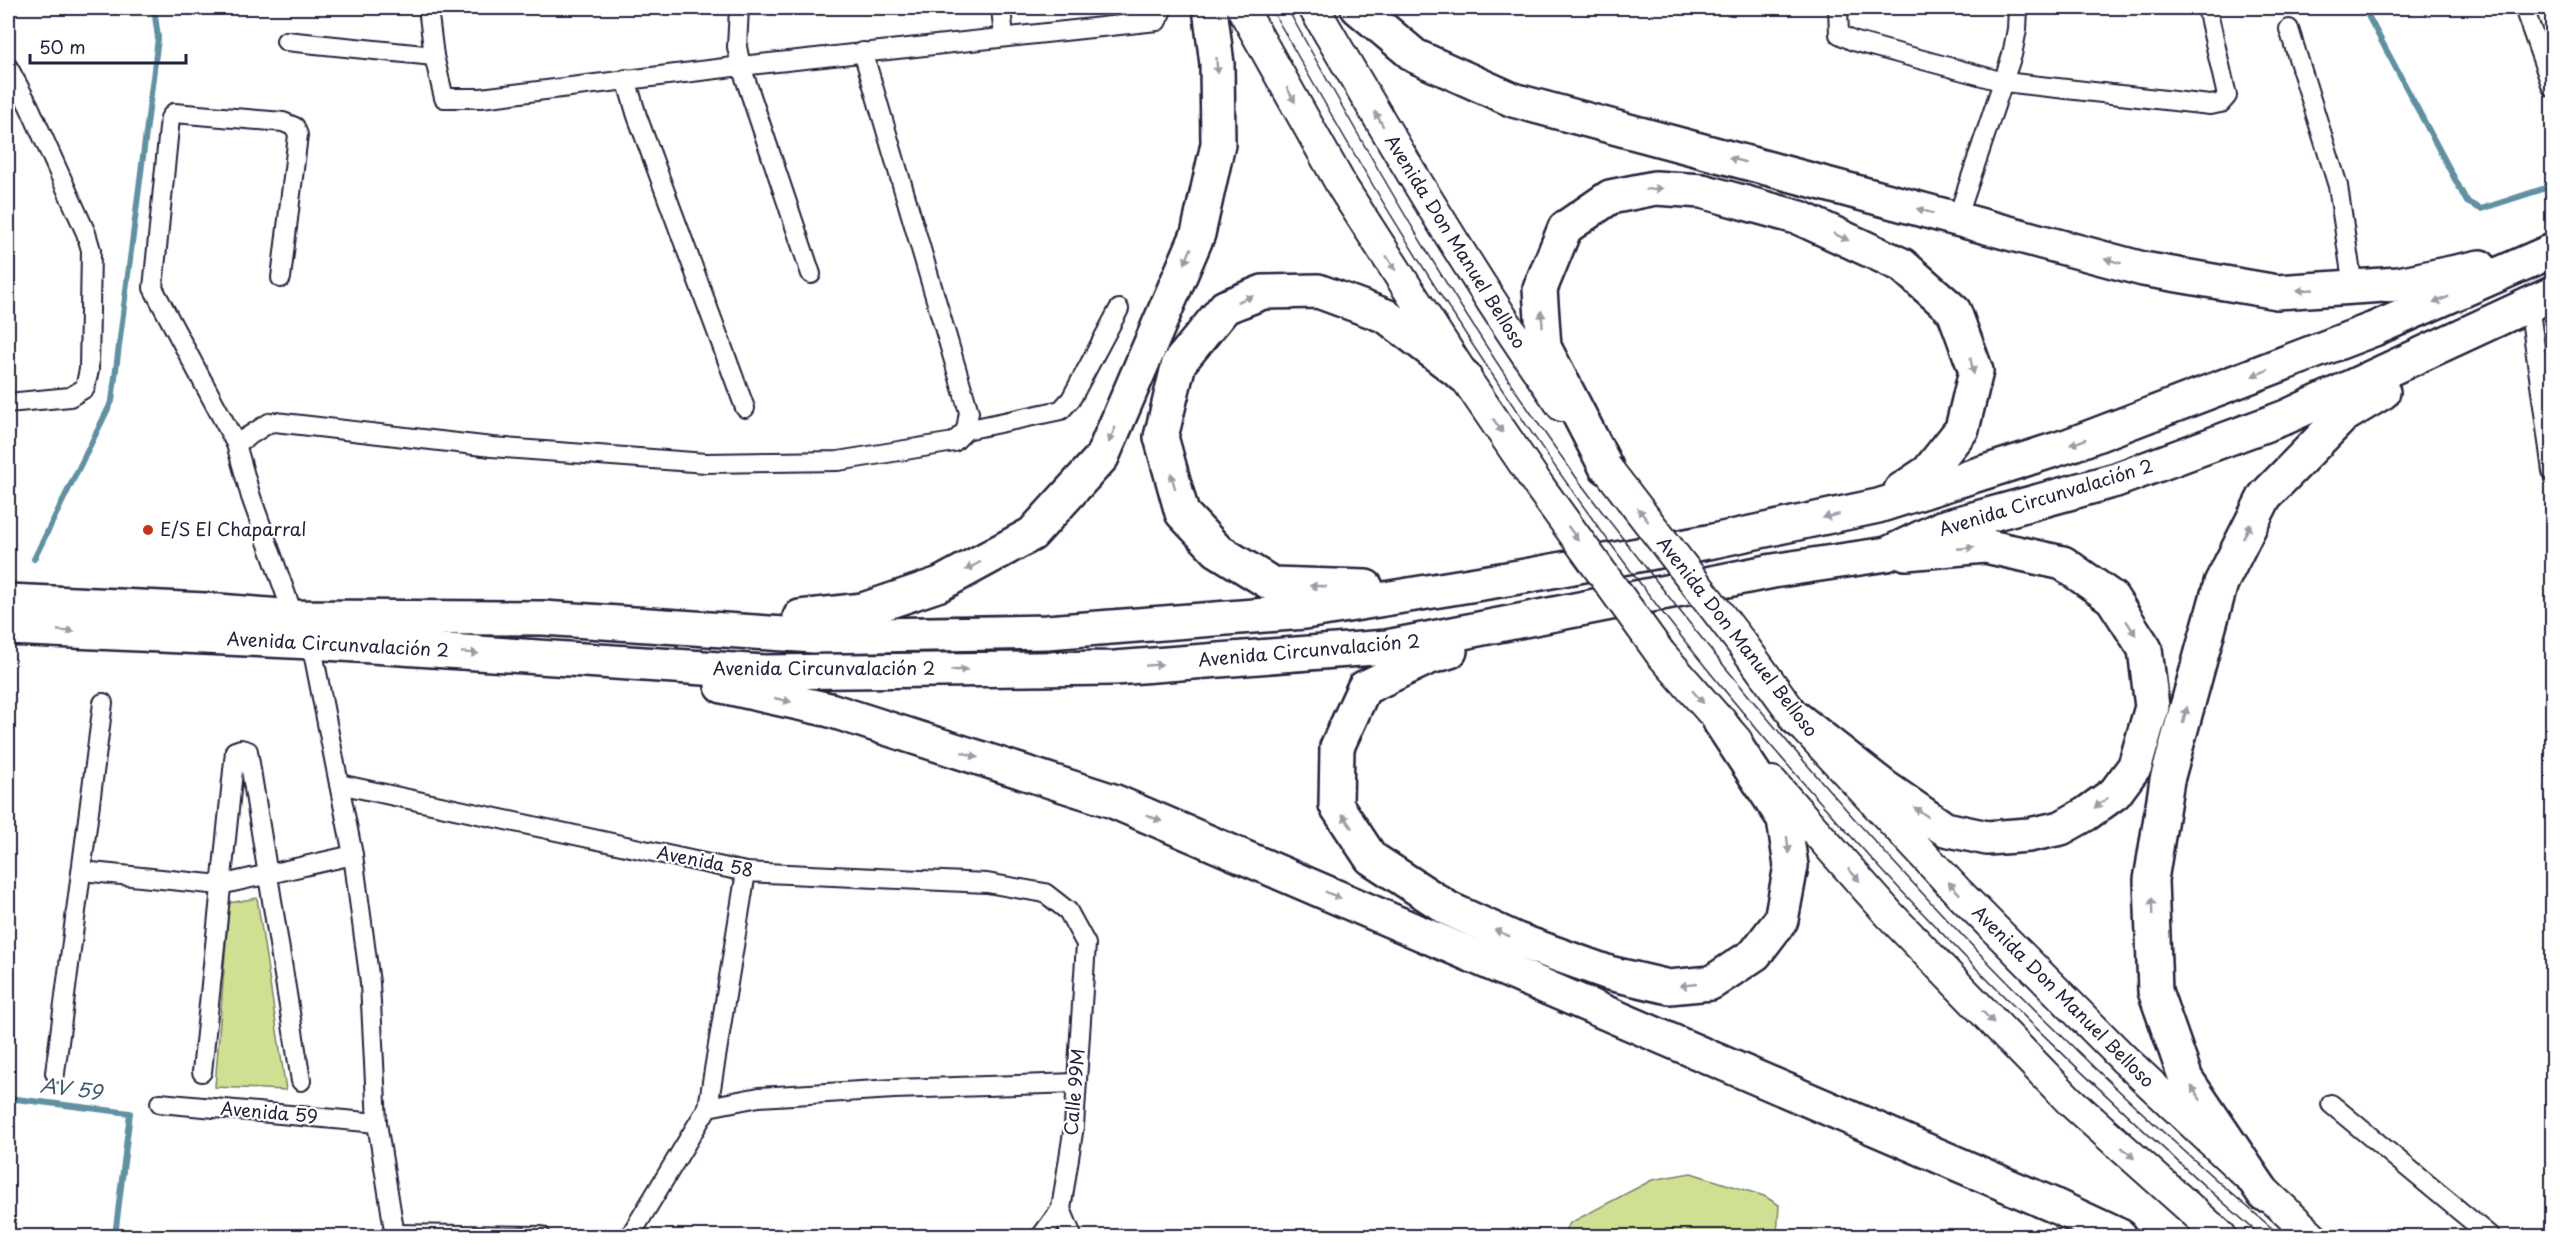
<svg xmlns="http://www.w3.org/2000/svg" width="2560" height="1244" font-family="'Playpen Sans',sans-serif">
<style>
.park{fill:#cfe093;stroke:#788167;stroke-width:1.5}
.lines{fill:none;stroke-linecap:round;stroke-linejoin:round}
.stream{stroke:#6090a1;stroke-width:6}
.street-casing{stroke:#22223b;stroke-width:22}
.primary-casing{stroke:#22223b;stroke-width:34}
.highway-casing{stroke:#22223b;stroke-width:38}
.street{stroke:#fff;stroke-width:18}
.primary{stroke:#fff;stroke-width:30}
.highway{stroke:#fff;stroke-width:33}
.tram{stroke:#22223b;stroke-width:1.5}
.primary-bridge-casing{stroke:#22223b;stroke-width:34;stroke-linecap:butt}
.primary-bridge{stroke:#fff;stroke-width:30}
.oneway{fill:#9c9ca7}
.poi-dot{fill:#c8321e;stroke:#fff;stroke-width:2}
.labels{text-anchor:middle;stroke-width:4.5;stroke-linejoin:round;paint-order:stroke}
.street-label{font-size:18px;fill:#22223b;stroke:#fff}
.poi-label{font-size:18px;fill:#22223b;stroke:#fff;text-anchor:start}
.water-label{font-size:20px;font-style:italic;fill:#41596e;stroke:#fff}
</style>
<rect width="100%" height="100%" fill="#fff"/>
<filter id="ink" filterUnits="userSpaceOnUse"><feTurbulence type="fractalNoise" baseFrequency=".0167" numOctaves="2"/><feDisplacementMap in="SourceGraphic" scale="12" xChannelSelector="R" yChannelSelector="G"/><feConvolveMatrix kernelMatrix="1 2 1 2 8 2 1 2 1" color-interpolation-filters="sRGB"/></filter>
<g filter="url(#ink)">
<g class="park">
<polygon points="257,898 286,1090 215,1087 229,903"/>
<polygon points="1691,1173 1764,1196 1779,1205 1777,1236 1561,1236 1570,1223 1652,1180"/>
</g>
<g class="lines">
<g class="stream">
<polyline points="2364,8 2467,202 2481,209 2552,186"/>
<polyline points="34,559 112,401 158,38 154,8"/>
<polyline points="8,1098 130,1113 115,1236"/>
</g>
<g class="street-casing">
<g id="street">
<polyline points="428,8 434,56 444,98 481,98 741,66 1157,21 1163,8"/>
<polyline points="739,8 737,47 741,66 811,274"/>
<polyline points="1001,8 1004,37"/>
<polyline points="1838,8 1839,34 1853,41 2004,82 2210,105 2221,103 2227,96 2207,8"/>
<polyline points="2524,8 2552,87"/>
<polyline points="2289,29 2338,186 2353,287"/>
<polyline points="286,41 434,56"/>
<polyline points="8,67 29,106 86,233 91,250 89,370 85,388 70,397 8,403"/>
<polyline points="626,79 637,116 745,408"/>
<polyline points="1957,219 2012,55 2017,29 2018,8"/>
<polyline points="2529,304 2552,471"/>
<polyline points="966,430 1061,410 1071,399 1119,309"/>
<polyline points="236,444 153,288 170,118 174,113 283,122 295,127 298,135 281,278"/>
<polyline points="339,784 746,872 987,883 1045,893 1068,911 1086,944 1074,1126 1061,1209 1072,1236"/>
<polyline points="82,871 220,885 353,855"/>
<polyline points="202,1072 235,751 241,749 248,751 301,1081"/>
<polyline points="55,1073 103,703"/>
<polyline points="160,1103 377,1123"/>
<polyline points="2331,1104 2490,1236"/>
<polyline points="708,1107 759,1097 894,1089 1076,1083"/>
<polyline points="395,1234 541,1236"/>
<polyline points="395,1236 377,1123 370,983 353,855 311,642 294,617 251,497 236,444 269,423 275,422 492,447 706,463 838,461 954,442 966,430 969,412 863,52"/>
<polyline points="630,1236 708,1107 746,872"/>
<polyline points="1041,1236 1061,1209"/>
</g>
</g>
<g class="primary-casing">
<g id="primary">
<polyline points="1242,8 1343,188 1464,376 1539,486"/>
<path d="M1314 8C1393 143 1472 278 1562 406"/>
<polyline points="1743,645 1796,718 1959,893 2123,1058 2312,1236"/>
<polyline points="1660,653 1737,741"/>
<polyline points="1772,782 1889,914 2070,1101 2221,1236"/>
</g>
</g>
<g class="highway-casing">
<g id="highway">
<polyline points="1358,8 1415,56 1513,100 2143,269 2277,292 2399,284 2480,267"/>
<polyline points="1606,467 1544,347 1540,289 1565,228 1610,197 1655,188 1702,191 1800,218 1902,265 1954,311 1976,371 1962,429 1928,472 1901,490"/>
<polyline points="1366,587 1272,584 1217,550 1182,513 1161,437 1179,363 1225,307 1263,292 1318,291 1386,316 1464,376"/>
<polyline points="8,601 206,610 294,617 543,618 814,636 1047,632 1305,612 1525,576 1713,541 1878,506 2070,445 2374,329 2552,251"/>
<polyline points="800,617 863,610 940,584 1032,534 1102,457 1198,234 1218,144 1217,64 1210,8"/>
<polyline points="8,628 311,642 764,672 1115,668 1387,647 1773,571 1887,554 1941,528 2116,480 2286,417 2552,294"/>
<polyline points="1450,651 1427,658 1364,688 1337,747 1336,805 1371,858 1449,909 1517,940 1609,973 1669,987 1711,983 1755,954 1781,920 1791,866 1784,819 1720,722"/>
<polyline points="722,686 830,710 1113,801 2053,1205 2120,1236"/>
<polyline points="1796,718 1883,786 1945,829 1987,838 2029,835 2061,828 2086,814 2115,793 2135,766 2152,707 2145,649 2112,598 2063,563 1985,546 1906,553"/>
<polyline points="2264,1194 2186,1079 2155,991 2151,880 2167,780 2221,583 2265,496 2343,416 2383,392"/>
</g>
</g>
<use href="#street" class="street"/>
<use href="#primary" class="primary"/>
<use href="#highway" class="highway"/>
<g class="tram">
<path d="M1271 8C1395 233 1534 452 1695 654 1864 865 2058 1058 2261 1236"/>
<path d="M1287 8C1374 165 1465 324 1571 470 1597 507 1626 542 1654 578 1840 817 2050 1040 2281 1236"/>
</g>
<g class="primary-bridge-casing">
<g id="primary-bridge">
<polyline points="1606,467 1743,645"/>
<polyline points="1539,486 1660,653"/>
</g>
</g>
<use href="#primary-bridge" class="primary-bridge"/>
</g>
<defs><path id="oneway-solid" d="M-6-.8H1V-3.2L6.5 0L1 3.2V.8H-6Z" transform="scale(1.5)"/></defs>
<g class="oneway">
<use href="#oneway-solid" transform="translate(1217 66) rotate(86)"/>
<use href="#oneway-solid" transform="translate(1291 95) rotate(61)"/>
<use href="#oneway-solid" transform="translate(1379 119) rotate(-120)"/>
<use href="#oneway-solid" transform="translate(1737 160) rotate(-165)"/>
<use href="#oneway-solid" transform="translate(1654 189) rotate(-4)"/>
<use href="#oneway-solid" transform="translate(1925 211) rotate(-165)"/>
<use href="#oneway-solid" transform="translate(1841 237) rotate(25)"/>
<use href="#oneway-solid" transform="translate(1188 256) rotate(113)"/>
<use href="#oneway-solid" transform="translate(2113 261) rotate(-165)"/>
<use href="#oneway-solid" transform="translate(1391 263) rotate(57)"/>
<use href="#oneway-solid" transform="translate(2305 290) rotate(177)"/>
<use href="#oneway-solid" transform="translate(1245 299) rotate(-21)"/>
<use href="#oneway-solid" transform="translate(2441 300) rotate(156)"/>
<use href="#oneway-solid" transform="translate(1542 319) rotate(-94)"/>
<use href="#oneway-solid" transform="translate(1972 366) rotate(78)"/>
<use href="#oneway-solid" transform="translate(2260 373) rotate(159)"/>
<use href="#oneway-solid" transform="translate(1498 426) rotate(56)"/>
<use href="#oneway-solid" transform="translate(1112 435) rotate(113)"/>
<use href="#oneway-solid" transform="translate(2078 442) rotate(160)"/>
<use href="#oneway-solid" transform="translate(1173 481) rotate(-105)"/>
<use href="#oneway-solid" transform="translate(1643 515) rotate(-128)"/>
<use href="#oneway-solid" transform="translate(1831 516) rotate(168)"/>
<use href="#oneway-solid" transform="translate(2247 531) rotate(-63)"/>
<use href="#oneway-solid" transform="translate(1573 533) rotate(54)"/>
<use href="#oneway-solid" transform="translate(1966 548) rotate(-5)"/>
<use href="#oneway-solid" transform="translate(973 566) rotate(152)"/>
<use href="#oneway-solid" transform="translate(1318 586) rotate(-178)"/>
<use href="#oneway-solid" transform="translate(2131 628) rotate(57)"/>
<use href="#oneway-solid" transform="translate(66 631) rotate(3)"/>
<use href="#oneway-solid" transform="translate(470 653) rotate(4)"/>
<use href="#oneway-solid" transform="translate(1154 665) rotate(-4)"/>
<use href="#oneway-solid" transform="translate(959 670) rotate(-1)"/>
<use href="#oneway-solid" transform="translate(1698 697) rotate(49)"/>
<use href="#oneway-solid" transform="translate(783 700) rotate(13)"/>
<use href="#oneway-solid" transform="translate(2185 715) rotate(-75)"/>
<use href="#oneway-solid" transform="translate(970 755) rotate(18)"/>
<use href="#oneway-solid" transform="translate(2101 803) rotate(143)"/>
<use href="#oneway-solid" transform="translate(1921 812) rotate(-146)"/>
<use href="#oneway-solid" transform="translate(1154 818) rotate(23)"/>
<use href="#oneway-solid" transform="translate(1347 821) rotate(-124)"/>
<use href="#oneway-solid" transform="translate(1788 845) rotate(82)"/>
<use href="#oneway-solid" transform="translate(1854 875) rotate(48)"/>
<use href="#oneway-solid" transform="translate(1954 888) rotate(-133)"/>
<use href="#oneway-solid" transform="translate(1333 895) rotate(23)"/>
<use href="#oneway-solid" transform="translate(2152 906) rotate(-92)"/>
<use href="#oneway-solid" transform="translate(1502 933) rotate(-156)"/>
<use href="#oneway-solid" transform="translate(1688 985) rotate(174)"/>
<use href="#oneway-solid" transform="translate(1988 1017) rotate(46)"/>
<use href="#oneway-solid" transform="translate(2196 1093) rotate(-124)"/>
<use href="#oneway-solid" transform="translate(2128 1153) rotate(42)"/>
</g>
</g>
<circle class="poi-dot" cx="148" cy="530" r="6"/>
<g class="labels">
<g class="street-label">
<text transform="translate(1455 242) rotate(58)" y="6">Avenida Don Manuel Belloso</text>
<text transform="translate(2046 498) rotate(-17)" y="6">Avenida Circunvalación 2</text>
<text transform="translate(1737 637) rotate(52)" y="6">Avenida Don Manuel Belloso</text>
<text transform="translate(338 645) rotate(3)" y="6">Avenida Circunvalación 2</text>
<text transform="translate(1309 651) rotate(-5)" y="6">Avenida Circunvalación 2</text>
<text x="824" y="675">Avenida Circunvalación 2</text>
<text transform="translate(705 862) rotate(11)" y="6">Avenida 58</text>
<text transform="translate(2063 997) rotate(45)" y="6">Avenida Don Manuel Belloso</text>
<text transform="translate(1075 1092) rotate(-85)" y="6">Calle 99M</text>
<text transform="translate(269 1113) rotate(5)" y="6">Avenida 59</text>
</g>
<g class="poi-label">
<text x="160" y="536">E/S El Chaparral</text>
</g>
<g class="water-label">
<text transform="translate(71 1089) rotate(7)" y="7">AV 59</text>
</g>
</g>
<rect width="2560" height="1244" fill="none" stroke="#fff" stroke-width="30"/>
<rect x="15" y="15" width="2530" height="1214" fill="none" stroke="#22223b" stroke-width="2" filter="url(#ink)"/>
<path d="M30 54v9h156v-9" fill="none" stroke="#22223b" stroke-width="3"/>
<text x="39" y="54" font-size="18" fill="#22223b" stroke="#ffffff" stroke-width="4.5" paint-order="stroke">50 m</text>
</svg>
